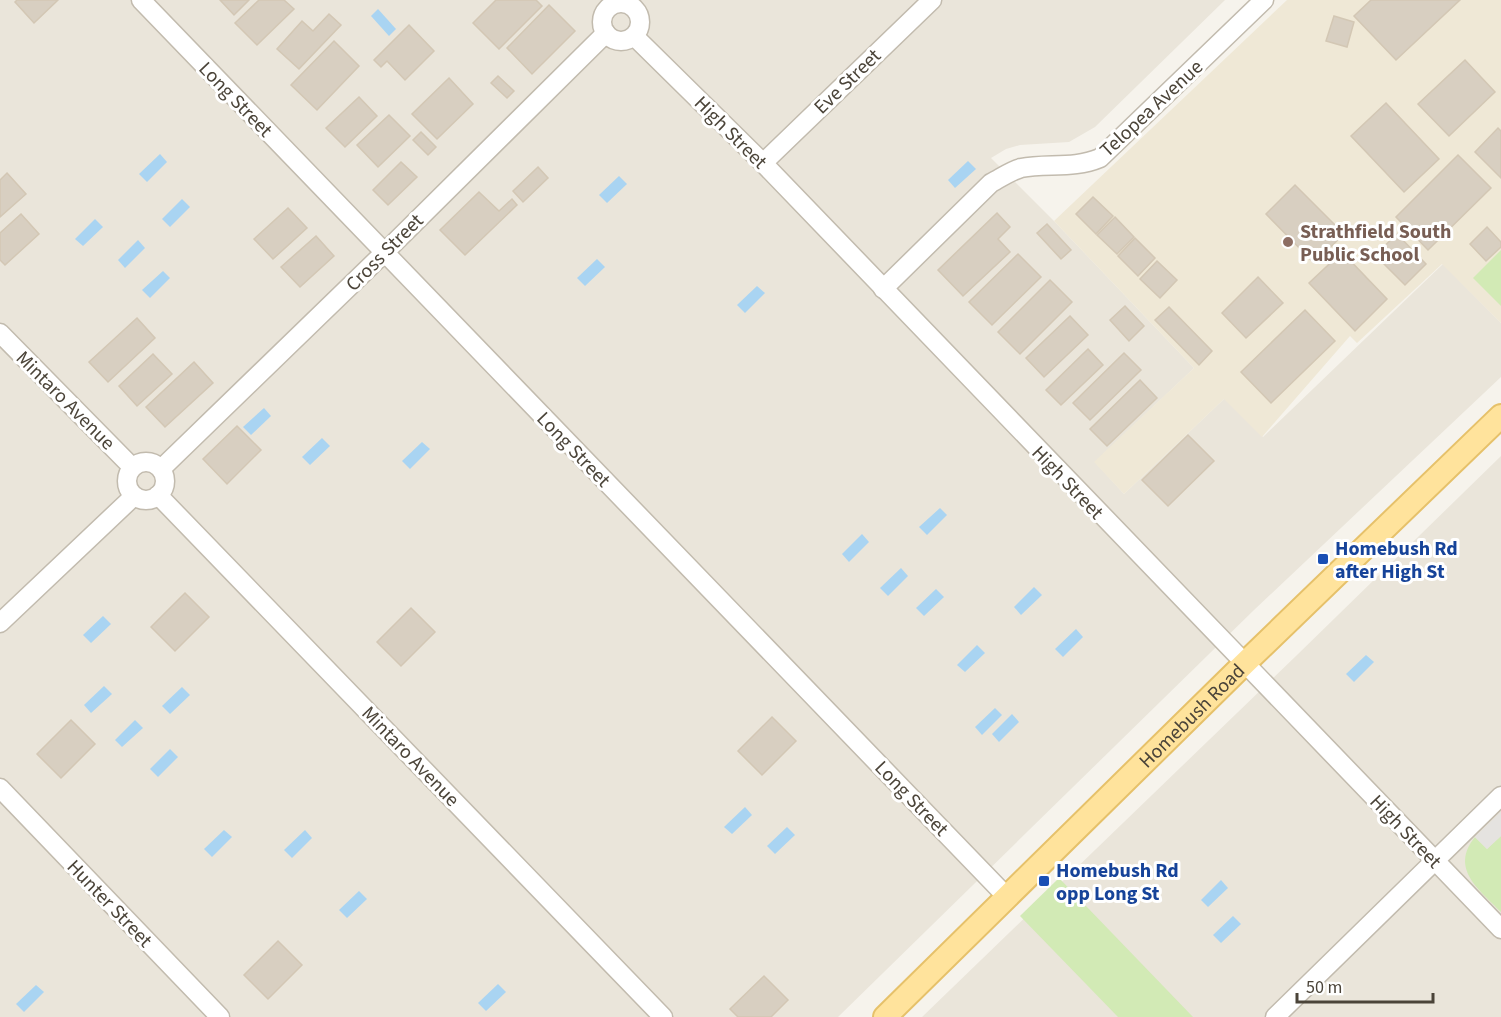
<svg xmlns="http://www.w3.org/2000/svg" width="1501" height="1017" font-family="'Source Sans 3',sans-serif">
<style>
.residential{fill:#eae5da}
.education{fill:#efe8d6}
.green{fill:#d2eab5}
.parking{fill:#e5e3e0}
.water{fill:#a9d4f2}
.building{fill:#d8cfc1;stroke:#d3c7b4;stroke-width:1.5}
.lines{fill:none;stroke-linecap:round;stroke-linejoin:round}
.minor-casing{stroke:#c2bbae;stroke-width:21}
.major-casing{stroke:#e6c16a;stroke-width:26}
.minor{stroke:#fff;stroke-width:18}
.major{stroke:#ffe39c;stroke-width:22}
.education-dot{fill:#8d6e63;stroke:#fff;stroke-width:2}
.transit-dot{fill:#1a4fb4;stroke:#fff;stroke-width:2}
.labels{text-anchor:middle;stroke-width:6;stroke-linejoin:round;paint-order:stroke}
.street-label{font-size:20px;fill:#4b4439;stroke:#fff}
.education-label{font-size:20px;font-weight:bold;fill:#785e54;stroke:#fff;text-anchor:start}
.transit-label{font-size:20px;font-weight:bold;fill:#164399;stroke:#fff;text-anchor:start}
</style>
<rect width="100%" height="100%" fill="#f6f3ec"/>
<g class="residential">
<polygon points="0,0 1225,0 1095,127 1069,142 1020,145 1006,149 991,158 1054,221 1194,368 1095,462 1124,494 1225,398 1263,437 1443,264 1501,323 1501,377 1254,610 838,1017 0,1017"/>
<polygon points="1501,456 1501,1017 922,1017 1296,656"/>
</g>
<polygon class="education" points="1287,0 1501,0 1501,323 1442,264 1357,343 1350,336 1262,437 1224,399 1124,494 1094,462 1194,368 1054,221"/>
<g class="green">
<polygon points="1501,250 1501,306 1473,278"/>
<path d="M1501 836V912C1480 890 1449 869 1475 837L1487 849Z"/>
<polygon points="1059,878 1193,1017 1118,1017 1020,916"/>
</g>
<polygon class="parking" points="1501,812 1501,836 1487,849 1475,837"/>
<g class="water">
<polygon points="378,9 396,29 389,36 371,16"/>
<polygon points="160,154 167,162 147,182 139,174"/>
<polygon points="968,161 976,169 955,188 948,180"/>
<polygon points="619,176 627,184 607,203 599,195"/>
<polygon points="182,199 190,207 170,227 162,219"/>
<polygon points="95,219 103,227 83,246 75,239"/>
<polygon points="138,240 145,248 125,268 118,260"/>
<polygon points="597,259 605,267 585,286 577,278"/>
<polygon points="163,271 170,278 150,298 142,290"/>
<polygon points="757,286 765,293 745,313 737,305"/>
<polygon points="264,408 271,416 251,435 243,427"/>
<polygon points="322,438 330,446 310,465 302,457"/>
<polygon points="422,442 430,449 410,469 402,461"/>
<polygon points="940,508 947,515 927,535 919,527"/>
<polygon points="862,534 869,542 849,562 842,554"/>
<polygon points="901,568 908,576 888,596 880,588"/>
<polygon points="1034,587 1042,595 1021,615 1014,607"/>
<polygon points="936,589 944,597 924,616 916,608"/>
<polygon points="103,616 111,624 91,643 83,635"/>
<polygon points="1076,629 1083,637 1063,657 1055,649"/>
<polygon points="977,645 985,653 965,672 957,665"/>
<polygon points="1366,655 1374,662 1354,682 1346,674"/>
<polygon points="104,686 112,694 91,713 84,705"/>
<polygon points="182,687 190,695 170,714 162,706"/>
<polygon points="995,708 1002,715 982,735 975,727"/>
<polygon points="1012,714 1019,722 999,742 992,734"/>
<polygon points="135,720 143,728 122,747 115,740"/>
<polygon points="170,749 178,757 158,777 150,769"/>
<polygon points="745,807 752,815 732,834 724,827"/>
<polygon points="787,827 795,835 775,854 767,846"/>
<polygon points="224,830 232,837 212,857 204,849"/>
<polygon points="305,830 312,838 292,858 284,850"/>
<polygon points="1221,880 1228,888 1208,907 1201,900"/>
<polygon points="359,891 367,899 347,918 339,910"/>
<polygon points="1233,916 1241,924 1221,943 1213,935"/>
<polygon points="498,984 506,992 486,1011 478,1003"/>
<polygon points="36,985 44,992 24,1012 16,1004"/>
</g>
<g class="building">
<polygon points="17,0 58,0 34,23 15,2"/>
<polygon points="220,0 249,0 234,15"/>
<polygon points="259,0 284,0 294,9 257,45 235,23"/>
<polygon points="496,0 536,0 542,6 499,49 473,23"/>
<polygon points="1371,0 1460,0 1396,60 1354,16"/>
<polygon points="549,5 575,31 532,74 507,48"/>
<polygon points="329,14 341,25 299,69 277,49 302,21 313,31"/>
<polygon points="1334,16 1354,22 1347,47 1326,41"/>
<polygon points="409,25 434,51 405,80 387,61 381,67 374,60"/>
<polygon points="334,41 359,66 317,110 291,85"/>
<polygon points="1465,60 1495,92 1449,136 1418,104"/>
<polygon points="498,76 514,91 507,98 491,83"/>
<polygon points="449,78 473,104 437,139 412,114"/>
<polygon points="359,97 377,116 345,147 326,128"/>
<polygon points="1386,103 1439,159 1404,192 1351,136"/>
<polygon points="389,115 410,136 378,167 357,145"/>
<polygon points="1498,128 1501,131 1501,178 1475,152"/>
<polygon points="421,132 436,147 428,155 413,140"/>
<polygon points="1458,155 1491,188 1428,250 1396,217"/>
<polygon points="401,162 417,177 388,205 373,190"/>
<polygon points="538,167 548,178 523,202 513,191"/>
<polygon points="7,173 26,194 0,217 0,180"/>
<polygon points="1295,185 1344,234 1314,263 1266,214"/>
<polygon points="479,192 499,211 512,199 517,205 465,255 440,230"/>
<polygon points="1093,197 1113,216 1096,234 1076,214"/>
<polygon points="288,208 307,228 273,259 254,239"/>
<polygon points="997,213 1010,227 998,239 1010,252 963,296 938,270"/>
<polygon points="21,214 39,234 5,265 0,260 0,233"/>
<polygon points="1115,217 1134,237 1117,254 1097,235"/>
<polygon points="1047,224 1071,250 1061,259 1037,233"/>
<polygon points="1487,227 1501,242 1501,247 1486,261 1470,244"/>
<polygon points="1397,234 1426,264 1405,285 1375,255"/>
<polygon points="316,236 334,256 300,287 281,267"/>
<polygon points="1135,238 1155,258 1138,276 1118,256"/>
<polygon points="1342,252 1387,299 1355,331 1309,283"/>
<polygon points="1018,254 1041,277 992,325 969,302"/>
<polygon points="1157,261 1177,280 1160,298 1140,279"/>
<polygon points="1258,277 1283,303 1246,338 1222,313"/>
<polygon points="1050,280 1072,302 1020,354 998,332"/>
<polygon points="1125,306 1144,326 1129,341 1110,320"/>
<polygon points="1169,307 1212,351 1199,365 1155,320"/>
<polygon points="1305,310 1335,341 1271,403 1241,372"/>
<polygon points="1070,316 1088,335 1044,377 1026,358"/>
<polygon points="137,318 155,338 108,382 89,362"/>
<polygon points="1088,349 1103,365 1061,405 1046,390"/>
<polygon points="1124,353 1141,370 1090,420 1073,403"/>
<polygon points="153,354 172,374 137,406 119,386"/>
<polygon points="194,362 213,383 165,427 146,407"/>
<polygon points="1140,380 1157,398 1107,446 1090,429"/>
<polygon points="237,426 261,450 227,484 203,459"/>
<polygon points="1188,435 1214,461 1168,506 1142,480"/>
<polygon points="185,593 209,617 175,651 151,627"/>
<polygon points="411,608 435,632 401,666 377,642"/>
<polygon points="772,717 796,741 762,775 738,751"/>
<polygon points="71,720 95,744 61,778 37,754"/>
<polygon points="278,941 302,965 268,999 244,975"/>
<polygon points="764,976 788,1000 771,1017 738,1017 730,1009"/>
</g>
<g class="lines">
<g class="minor-casing">
<g id="minor">
<polyline points="141,0 1007,897"/>
<circle cx="621" cy="22" r="19"/>
<polyline points="634,36 763,163 1501,929"/>
<polyline points="763,163 932,0"/>
<path d="M883 289 991 183C1001 178 1010 171 1021 168 1047 163 1074 169 1100 158L1264 0"/>
<polyline points="0,333 132,467"/>
<circle cx="146" cy="481" r="19"/>
<polyline points="161,469 384,253 606,33"/>
<polyline points="158,495 663,1017"/>
<polyline points="0,623 134,496"/>
<polyline points="0,788 220,1017"/>
<polyline points="1275,1017 1501,796"/>
</g>
</g>
<g class="major-casing">
<g id="major">
<path id="s1" d="M885 1017 1244 664 1501 416"/>
</g>
</g>
<use href="#minor" class="minor"/>
<use href="#major" class="major"/>
</g>
<circle class="education-dot" cx="1288" cy="242" r="6"/>
<g class="transit-dot">
<rect x="1317" y="553" width="12" height="12" rx="3"/>
<rect x="1038" y="875" width="12" height="12" rx="3"/>
</g>
<g class="labels">
<g class="street-label">
<text transform="translate(847 81) rotate(-44)" y="7">Eve Street</text>
<text transform="translate(236 99) rotate(46)" y="7">Long Street</text>
<text transform="translate(1151 108) rotate(-43)" y="7">Telopea Avenue</text>
<text transform="translate(731 132) rotate(45)" y="7">High Street</text>
<text transform="translate(384 252) rotate(-45)" y="7">Cross Street</text>
<text transform="translate(66 400) rotate(45)" y="7">Mintaro Avenue</text>
<text transform="translate(574 449) rotate(46)" y="7">Long Street</text>
<text transform="translate(1068 482) rotate(46)" y="7">High Street</text>
<text dy="7" stroke="none"><textPath href="#s1" startOffset="430">Homebush Road</textPath></text>
<text transform="translate(411 756) rotate(46)" y="7">Mintaro Avenue</text>
<text transform="translate(912 798) rotate(46)" y="7">Long Street</text>
<text transform="translate(1406 831) rotate(46)" y="7">High Street</text>
<text transform="translate(110 903) rotate(46)" y="7">Hunter Street</text>
</g>
<g class="education-label">
<text x="1300" y="238">Strathfield South<tspan x="1300" dy="23">Public School</tspan></text>
</g>
<g class="transit-label">
<text x="1335" y="555">Homebush Rd<tspan x="1335" dy="23">after High St</tspan></text>
<text x="1056" y="877">Homebush Rd<tspan x="1056" dy="23">opp Long St</tspan></text>
</g>
</g>
<path d="M1297 993v9h136v-9" fill="none" stroke="#4b4439" stroke-width="3"/>
<text x="1306" y="993" font-size="18" fill="#4b4439" stroke="#ffffff" stroke-width="4.5" paint-order="stroke">50 m</text>
</svg>
